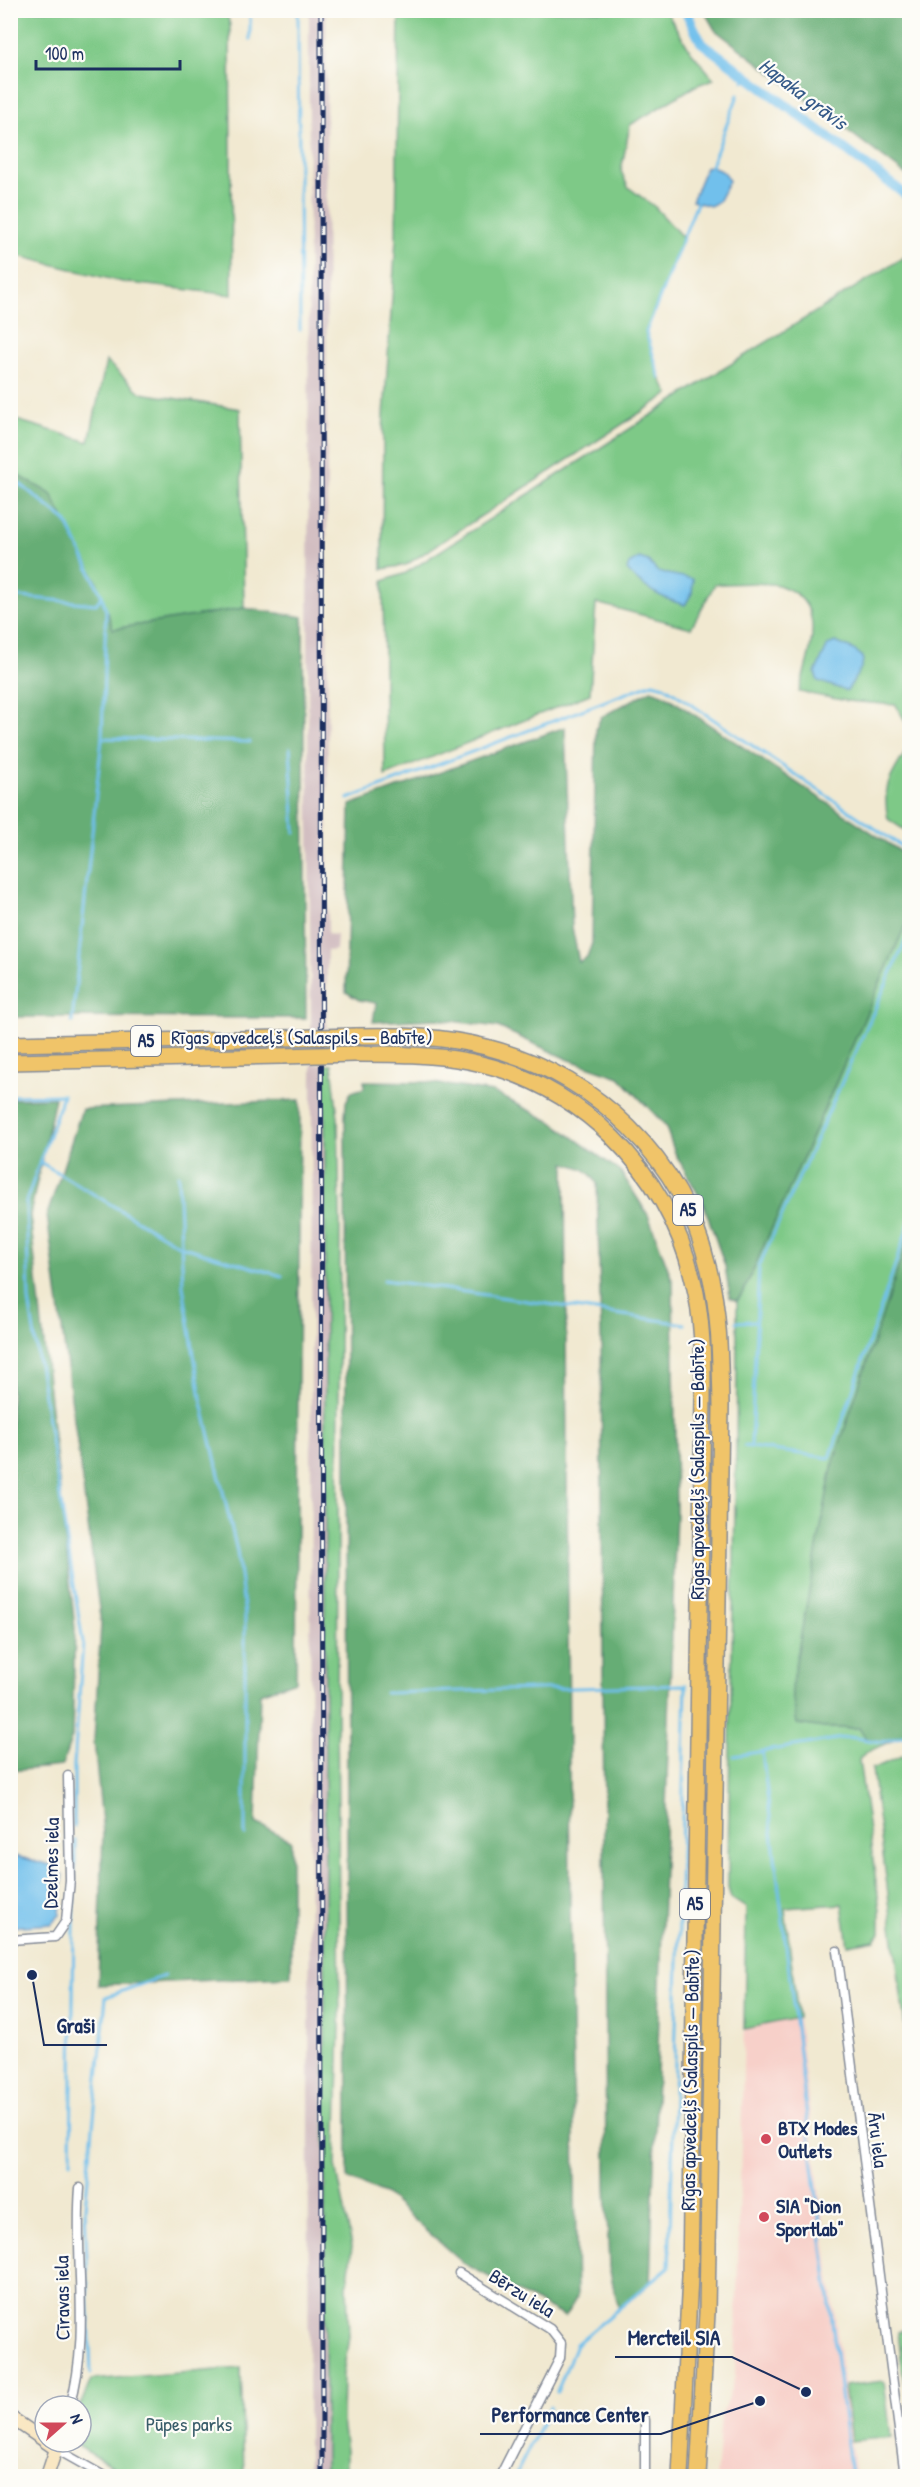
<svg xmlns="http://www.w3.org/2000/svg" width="920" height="2487" font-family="'Patrick Hand',sans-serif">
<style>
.built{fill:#f7d0c9}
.industrial{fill:#d2bec1}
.green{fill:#7ec987;stroke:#4c7c72;stroke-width:1.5}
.forest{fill:#66ad74;stroke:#406e69;stroke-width:1.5}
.water{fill:#71c0ec;stroke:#4678a5;stroke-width:1.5}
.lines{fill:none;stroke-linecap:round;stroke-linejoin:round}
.stream{stroke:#71c0ec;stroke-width:3}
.canal{stroke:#71c0ec;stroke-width:10}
.street-casing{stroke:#868c98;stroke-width:11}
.secondary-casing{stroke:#868c98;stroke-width:15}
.highway-casing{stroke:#868c98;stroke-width:18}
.street{stroke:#fff;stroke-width:8}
.secondary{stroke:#f9e7c3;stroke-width:12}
.highway{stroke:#f0c469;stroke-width:15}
.rail-casing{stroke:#1b2f5e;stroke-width:5}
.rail{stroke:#fdfcf7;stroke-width:3;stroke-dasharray:9;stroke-linecap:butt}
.highway-bridge-casing{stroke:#868c98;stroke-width:18;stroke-linecap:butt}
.highway-bridge{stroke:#f0c469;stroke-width:15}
.poi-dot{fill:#d1495b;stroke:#fdfcf7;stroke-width:2}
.labels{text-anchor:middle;stroke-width:4.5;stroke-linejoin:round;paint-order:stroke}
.shield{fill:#fdfcf7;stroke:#5f6c8c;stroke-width:1.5}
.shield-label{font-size:18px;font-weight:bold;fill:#1b2f5e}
.street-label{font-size:20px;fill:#1b2f5e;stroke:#fdfcf7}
.poi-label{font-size:20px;font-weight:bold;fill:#1b2f5e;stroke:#fdfcf7;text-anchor:start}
.park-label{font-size:20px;fill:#395d6a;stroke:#fdfcf7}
.water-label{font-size:21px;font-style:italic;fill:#355a89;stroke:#fdfcf7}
.leader{fill:none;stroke:#1b2f5e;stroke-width:2}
.callout-dot{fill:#1b2f5e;stroke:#fdfcf7;stroke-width:2}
.callout-label{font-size:21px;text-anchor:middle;font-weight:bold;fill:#1b2f5e;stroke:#fdfcf7;stroke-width:4.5;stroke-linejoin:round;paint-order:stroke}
</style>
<rect width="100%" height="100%" fill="#fdfcf7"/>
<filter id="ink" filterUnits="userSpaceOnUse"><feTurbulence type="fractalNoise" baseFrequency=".0167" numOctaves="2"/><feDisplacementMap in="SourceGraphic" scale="12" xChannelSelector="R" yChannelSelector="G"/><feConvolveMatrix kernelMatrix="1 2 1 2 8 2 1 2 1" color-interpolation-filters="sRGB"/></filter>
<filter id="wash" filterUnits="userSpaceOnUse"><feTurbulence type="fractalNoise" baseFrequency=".008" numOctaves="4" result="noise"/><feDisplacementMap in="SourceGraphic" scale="24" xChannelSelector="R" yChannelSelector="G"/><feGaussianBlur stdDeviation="1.35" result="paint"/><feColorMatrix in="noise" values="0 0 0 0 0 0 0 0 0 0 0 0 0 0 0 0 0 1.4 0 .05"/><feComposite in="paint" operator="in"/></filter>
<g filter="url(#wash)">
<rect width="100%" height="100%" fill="#f1e9d1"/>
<polygon class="built" points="798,2018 855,2476 716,2476 721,2418 735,2377 744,2029"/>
<g class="industrial">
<polygon points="309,11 326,11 328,934 337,935 336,950 327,951 327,1028 311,1029 308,736"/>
<polygon points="312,1064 325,1064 327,1220 325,2476 308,2476"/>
</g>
<g class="green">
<polygon points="11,10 226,11 230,25 232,295 122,282 11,254"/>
<polygon points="399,11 666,11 689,49 714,79 695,86 630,125 621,171 628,187 655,207 683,238 646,332 660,378 669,394 406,565 382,569 383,430 396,239"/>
<path d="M909 254V728L896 705 847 701 799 692C808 655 831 604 781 586 770 581 729 584 715 584L691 628 596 603 590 694 385 776 383 581 406 573 715 374Z"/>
<polygon points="106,361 141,393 240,409 244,608 113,629 96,580 16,473 11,471 10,418 89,442"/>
<path d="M909 746V833L888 819C881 784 892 776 909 746Z"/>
<path d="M909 917V1235L832 1467 824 1728H859L882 1742 893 1740 865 1753 859 1760 880 1910V1933L875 1940 848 1945 842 1904 785 1908 798 2018 744 2029 746 1908 731 1898 728 1888C729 1692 738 1497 737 1301L744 1291Z"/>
<polygon points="325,1065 332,1065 338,1118 340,1217 337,1711 340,2024 336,2166 352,2246 347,2287 349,2337 343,2374 342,2421 346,2451 346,2476 325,2476"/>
<polygon points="909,1753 909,2057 872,1769"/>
<polygon points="909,2329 909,2384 904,2384 898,2331"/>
<polygon points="241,2368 244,2476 129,2476 71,2442 81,2442 80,2406 91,2380"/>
<polygon points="884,2381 891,2437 851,2441 844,2386"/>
</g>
<g class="forest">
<polygon points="704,11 909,11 909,177 715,30"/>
<polygon points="11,471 51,494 96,580 113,629 244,608 303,617 306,1018 11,1017"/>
<polygon points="651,690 663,694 909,857 909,917 744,1291 737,1301 730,1298 725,1266 704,1205 675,1153 665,1125 619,1077 567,1059 498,1027 436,1019 373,1022 376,1003 359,1000 346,992 350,805 565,727 572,927 579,962 587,957 592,943 596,729 601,717"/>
<path d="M364 1081 426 1082 493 1092 552 1122 621 1172 648 1215 673 1282 676 1512 650 2284 619 2309 609 2268 606 2184 601 1337 597 1184C589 1169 580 1167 565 1163L570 1907 577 2297 565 2317 463 2263 385 2194 348 2179 345 1117 346 1102 351 1092 364 1088Z"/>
<polygon points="55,1098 30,1215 75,1629 72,1736 62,1766 11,1771 11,1099"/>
<polygon points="300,1100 296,1681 260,1693 256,1823 291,1840 291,1977 98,1985 103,1833 94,1741 101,1624 47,1215 82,1109"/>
<polygon points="909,1235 909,1734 882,1742 866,1739 859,1728 824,1728 797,1724 791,1688 832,1467"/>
</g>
<g class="water">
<polygon points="711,166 725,173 729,181 718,202 710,206 692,201 706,167"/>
<path d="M639 558 648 561 658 572 693 579 692 593 685 605C663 599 642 587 627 570L629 564Z"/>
<path d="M835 642C874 657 866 659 847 691L818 681 815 673 828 645Z"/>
<polygon points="11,1855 55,1866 63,1875 60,1915 51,1924 11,1927"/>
</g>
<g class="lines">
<g class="stream">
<polyline points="298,10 300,330"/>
<polyline points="250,39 250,10"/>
<polyline points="743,81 746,75"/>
<polyline points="711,166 738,95"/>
<polyline points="660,378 646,332 697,203"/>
<polyline points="10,476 66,521 102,596 106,611 102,738 72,1022"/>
<polyline points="10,596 96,604 102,596"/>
<polyline points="102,738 250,742"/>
<polyline points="290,748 295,833"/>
<polyline points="348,799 653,683 664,686 910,852"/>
<polyline points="10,1096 63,1095 26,1202 29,1300 83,1643 74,1765 74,1826"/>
<polyline points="40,1162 180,1246 282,1276"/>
<polyline points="178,1175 183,1286 201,1398 237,1551 245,1615 245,1835"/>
<polyline points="384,1280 685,1324"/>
<polyline points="736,1322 756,1321"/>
<polyline points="744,1446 830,1458 910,1221"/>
<polyline points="751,1446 759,1266 910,931"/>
<polyline points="385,1693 686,1685 669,2267 576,2344 557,2392"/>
<polyline points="762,1751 851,2476"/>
<polyline points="734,1756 848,1737 882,1742 910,1734"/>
<polyline points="71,2162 75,1840"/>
<polyline points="91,2373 85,2208 106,1997 164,1976"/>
<polyline points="515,2476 550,2407"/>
</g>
<polyline class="canal" points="685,10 701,42 910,198"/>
</g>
</g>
<g filter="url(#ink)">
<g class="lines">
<g class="street-casing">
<g id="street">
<polyline points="10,1940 55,1937 66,1921 70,1880 68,1776"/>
<polyline points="837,1951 905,2476"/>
<polyline points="459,2273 550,2329 561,2343 560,2358 500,2476"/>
<path d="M70 2406C91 2336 74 2260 80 2188"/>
<polyline points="59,2442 56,2449 104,2476"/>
<polyline points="645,2476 645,2420"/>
</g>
</g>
<g class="secondary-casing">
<g id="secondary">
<polyline points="10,2417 45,2441"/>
<polyline points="46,2442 56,2449 47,2476"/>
</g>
</g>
<g class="highway-casing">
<g id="highway">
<path d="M355 1036C398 1035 443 1036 486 1047 596 1075 683 1159 709 1270 720 1315 720 1360 721 1406L707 2313 698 2476"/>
<polyline points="10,1044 282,1038"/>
<path d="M355 1054C393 1054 431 1054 468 1061 580 1083 667 1170 693 1280 703 1318 703 1358 703 1397L690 2276 680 2476"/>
<polyline points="10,1062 282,1056"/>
</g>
</g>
<use href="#street" class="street"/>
<use href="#secondary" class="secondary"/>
<use href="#highway" class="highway"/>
<g class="rail-casing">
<polyline id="rail" points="321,10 322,2476"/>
</g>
<use href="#rail" class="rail"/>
<g class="highway-bridge-casing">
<g id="highway-bridge">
<polyline points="282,1038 355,1036"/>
<polyline points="282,1056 355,1054"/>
</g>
</g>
<use href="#highway-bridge" class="highway-bridge"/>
</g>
</g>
<g class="poi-dot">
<circle cx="766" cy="2139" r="6"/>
<circle cx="764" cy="2217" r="6"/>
</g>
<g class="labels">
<g class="shield">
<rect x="131" y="1026" width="30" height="30" rx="4.5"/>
<rect x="673" y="1195" width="30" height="30" rx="4.5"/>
<rect x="680" y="1889" width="30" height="30" rx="4.5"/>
</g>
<g class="shield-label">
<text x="146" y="1047">A5</text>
<text x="688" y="1216">A5</text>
<text x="695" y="1910">A5</text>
</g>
<g class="street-label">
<text x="302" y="1044">Rīgas apvedceļš (Salaspils — Babīte)</text>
<text transform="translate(697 1469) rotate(-90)" y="7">Rīgas apvedceļš (Salaspils — Babīte)</text>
<text transform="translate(51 1863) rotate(-89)" y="7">Dzelmes iela</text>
<text transform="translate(690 2080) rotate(-89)" y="7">Rīgas apvedceļš (Salaspils — Babīte)</text>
<text transform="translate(878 2140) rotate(83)" y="7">Āru iela</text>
<text transform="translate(522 2293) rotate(32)" y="7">Bērzu iela</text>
<text transform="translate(62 2298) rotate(-91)" y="7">Cīravas iela</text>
</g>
<g class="poi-label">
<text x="778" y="2135">BTX Modes<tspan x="778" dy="23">Outlets</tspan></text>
<text x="776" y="2213">SIA "Dion<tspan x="776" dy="23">Sportlab"</tspan></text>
</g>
<g class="park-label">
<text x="189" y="2431">Pūpes parks</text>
</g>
<g class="water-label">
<text transform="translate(803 94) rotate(37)" y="7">Hapaka grāvis</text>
</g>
</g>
<path class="leader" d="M32 1975L44 2045H107M806 2392L732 2357H615M760 2401L661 2434H480"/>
<g class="callout-dot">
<circle cx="32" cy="1975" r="6"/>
<circle cx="806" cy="2392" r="6"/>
<circle cx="760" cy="2401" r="6"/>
</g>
<g class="callout-label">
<text x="76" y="2033">Graši</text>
<text x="674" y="2345">Mercteil SIA</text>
<text x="570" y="2422">Performance Center</text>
</g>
<rect width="920" height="2487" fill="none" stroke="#fdfcf7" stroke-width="36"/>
<g transform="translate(63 2424) rotate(69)"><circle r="28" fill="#fdfcf7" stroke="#a3aaba" stroke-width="1.5"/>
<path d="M0-4.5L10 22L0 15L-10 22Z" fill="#d1495b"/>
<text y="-9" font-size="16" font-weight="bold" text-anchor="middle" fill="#1b2f5e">N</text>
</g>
<path d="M36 60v9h144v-9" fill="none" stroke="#1b2f5e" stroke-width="3"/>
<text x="45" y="60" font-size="18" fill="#1b2f5e" stroke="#fdfcf7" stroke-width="4.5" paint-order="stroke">100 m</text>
</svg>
